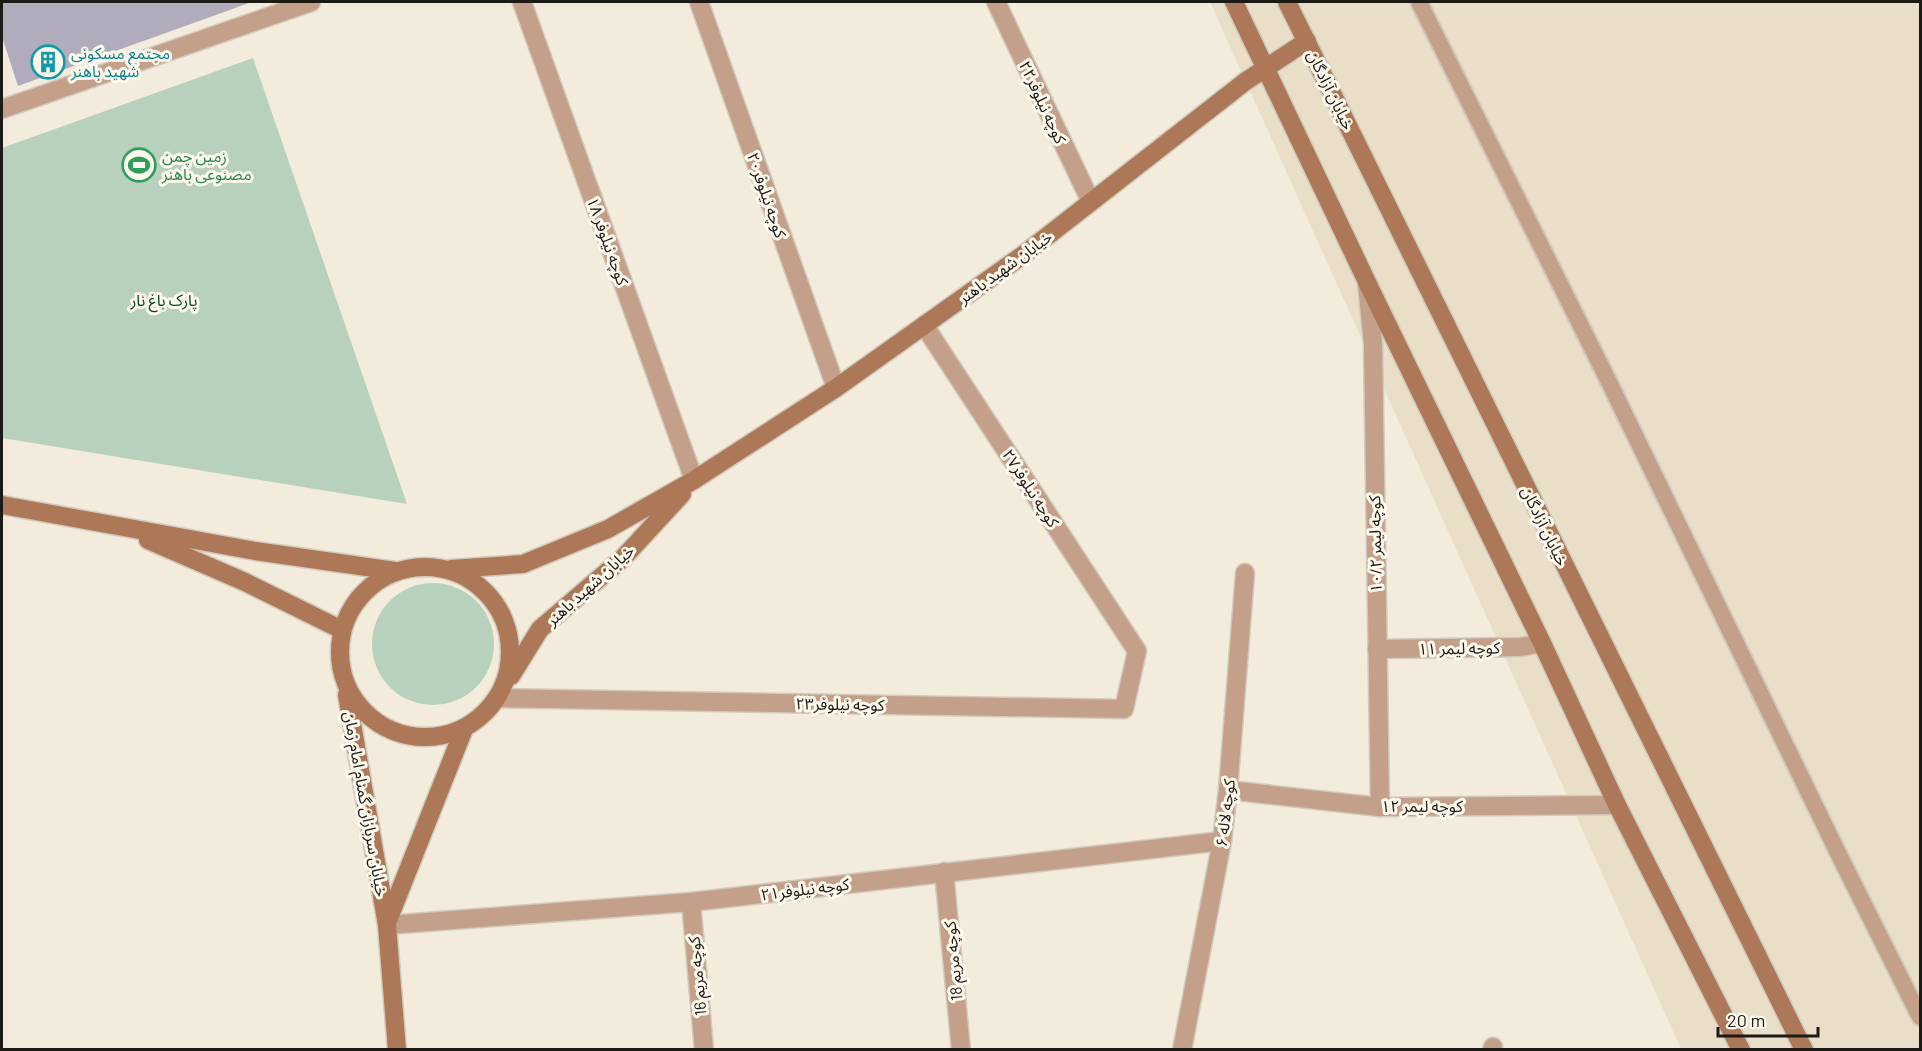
<svg xmlns="http://www.w3.org/2000/svg" width="1922" height="1051" font-family="Barlow,'Noto Sans Arabic',sans-serif">
<style>
.built{fill:#e9dfc9}
.green{fill:#b7d1bd}
.building{fill:#b0acbb}
.lines{fill:none;stroke-linecap:round;stroke-linejoin:round}
.lane-casing{stroke:#d1cabd;stroke-width:20}
.street-casing{stroke:#d1cabd;stroke-width:21}
.secondary-casing{stroke:#d1cabd;stroke-width:21}
.lane{stroke:#c49f89;stroke-width:16}
.street{stroke:#c49f89;stroke-width:18}
.secondary{stroke:#ad7857;stroke-width:18}
.labels{text-anchor:middle;stroke-width:6;stroke-linejoin:round;paint-order:stroke}
.culture-label{font-size:16px;fill:#0d838f;stroke:#fffaed;text-anchor:start}
.street-label{font-size:16px;fill:#1c1a15;stroke:#fffaed}
.leisure-label{font-size:16px;fill:#27864d;stroke:#fffaed;text-anchor:start}
.park-label{font-size:16px;fill:#064a24;stroke:#fffaed}
</style>
<rect width="100%" height="100%" fill="#f3ecdd"/>
<polygon class="built" points="1210,2 1920,2 1920,1049 1681,1049"/>
<g class="green">
<polygon points="253,58 407,504 2,438 2,148"/>
<circle cx="433" cy="644" r="61"/>
</g>
<polygon class="building" points="2,2 252,2 18,86 2,37"/>
<g class="lines">
<g class="lane-casing">
<polyline id="lane" points="1419,2 1609,382 1840,857 1920,1017"/>
</g>
<g class="street-casing">
<g id="street">
<polyline points="522,2 694,480"/>
<polyline points="699,2 836,388"/>
<polyline points="996,2 1091,202"/>
<polyline points="2,109 311,2"/>
<polyline points="1367,284 1373,344 1380,807"/>
<polyline points="1377,649 1520,647 1542,643"/>
<polyline points="497,698 1124,709 1137,651 924,325"/>
<polyline points="1228,790 1380,807 1617,805"/>
<polyline points="944,872 961,1050"/>
<polyline points="691,902 704,1050"/>
<polyline points="387,925 691,902 1222,841"/>
<polyline points="1182,1050 1222,841 1228,790 1245,573"/>
<polyline points="1492,1050 1493,1047"/>
</g>
</g>
<g class="secondary-casing">
<g id="secondary">
<polyline points="1234,2 1367,282 1542,643 1617,805 1741,1050"/>
<polyline points="1287,2 1804,1050"/>
<polyline points="2,505 255,551 395,571"/>
<polyline points="148,540 245,582 342,630"/>
<circle cx="425" cy="652" r="85"/>
<polyline points="451,569 523,564 608,529 694,480 836,388 1023,255 1246,81 1307,41"/>
<polyline points="511,676 540,629 623,558 682,494"/>
<polyline points="347,695 387,925 397,1050"/>
<polyline points="387,923 464,729"/>
</g>
</g>
<use href="#lane" class="lane"/>
<use href="#street" class="street"/>
<use href="#secondary" class="secondary"/>
</g>
<defs>
<g id="building-ring" transform="scale(1.725)"><circle r="9.5" fill="#fffaed" stroke="#0f9aa8" stroke-width="1.5"/><path d="M-4-6H4V6H1V3H-1V6H-4ZM-2.5-4.3h1.7v1.8h-1.7ZM.8-4.3h1.7v1.8H.8ZM-2.5-1h1.7V.8h-1.7ZM.8-1h1.7V.8H.8Z" fill="#0f9aa8"/></g>
<g id="stadium-ring" transform="scale(1.725)"><circle r="9.5" fill="#fffaed" stroke="#2e9e5b" stroke-width="1.5"/><path d="M0-5a6.5 5 0 1 0 0 10a6.5 5 0 1 0 0-10ZM-3.5-1.8h7v3.6h-7Z" fill="#2e9e5b"/></g>
</defs>
<g fill-rule="evenodd">
<use href="#building-ring" x="48" y="62"/>
<use href="#stadium-ring" x="139" y="165"/>
</g>
<g class="labels">
<g class="culture-label">
<text x="71" y="59">مجتمع مسکونی<tspan x="71" dy="18">شهید باهنر</tspan></text>
</g>
<g class="street-label">
<text transform="translate(1331 90) rotate(64)" y="6">خیابان آزادگان</text>
<text transform="translate(1043 102) rotate(65)" y="6">کوچه نیلوفر۲۲</text>
<text transform="translate(767 195) rotate(71)" y="6">کوچه نیلوفر۲۰</text>
<text transform="translate(608 241) rotate(70)" y="6">کوچه نیلوفر ۱۸</text>
<text transform="translate(1005 267) rotate(-36)" y="6">خیابان شهید باهنر</text>
<text transform="translate(1031 488) rotate(57)" y="6">کوچه نیلوفر۲۷</text>
<text transform="translate(1545 526) rotate(64)" y="6">خیابان آزادگان</text>
<text transform="translate(1375 544) rotate(-91)" y="6">کوچه لیمر ۱۰/۲</text>
<text transform="translate(590 585) rotate(-42)" y="6">خیابان شهید باهنر</text>
<text transform="translate(1459 648) rotate(-1)" y="6">کوچه لیمر ۱۱</text>
<text transform="translate(840 704) rotate(1)" y="6">کوچه نیلوفر۲۳</text>
<text transform="translate(366 804) rotate(80)" y="6">خیابان سربازان گمنام امام زمان</text>
<text x="1422" y="812">کوچه لیمر ۱۲</text>
<text transform="translate(1225 813) rotate(-83)" y="6">کوچه لاله ۶</text>
<text transform="translate(805 889) rotate(-7)" y="6">کوچه نیلوفر۲۱</text>
<text transform="translate(953 961) rotate(-95)" y="6">کوچه مریم 18</text>
<text transform="translate(697 976) rotate(-95)" y="6">کوچه مریم 16</text>
</g>
<g class="leisure-label">
<text x="162" y="162">زمین چمن<tspan x="162" dy="18">مصنوعی باهنر</tspan></text>
</g>
<g class="park-label">
<text x="164" y="306">پارک باغ نار</text>
</g>
</g>
<rect width="1922" height="1051" fill="none" stroke="#1c1a15" stroke-width="6"/>
<path d="M1718 1027v9h100v-9" fill="none" stroke="#1c1a15" stroke-width="3"/>
<text x="1727" y="1027" font-size="18" fill="#1c1a15" stroke="#fffaed" stroke-width="4.5" paint-order="stroke">20 m</text>
</svg>
